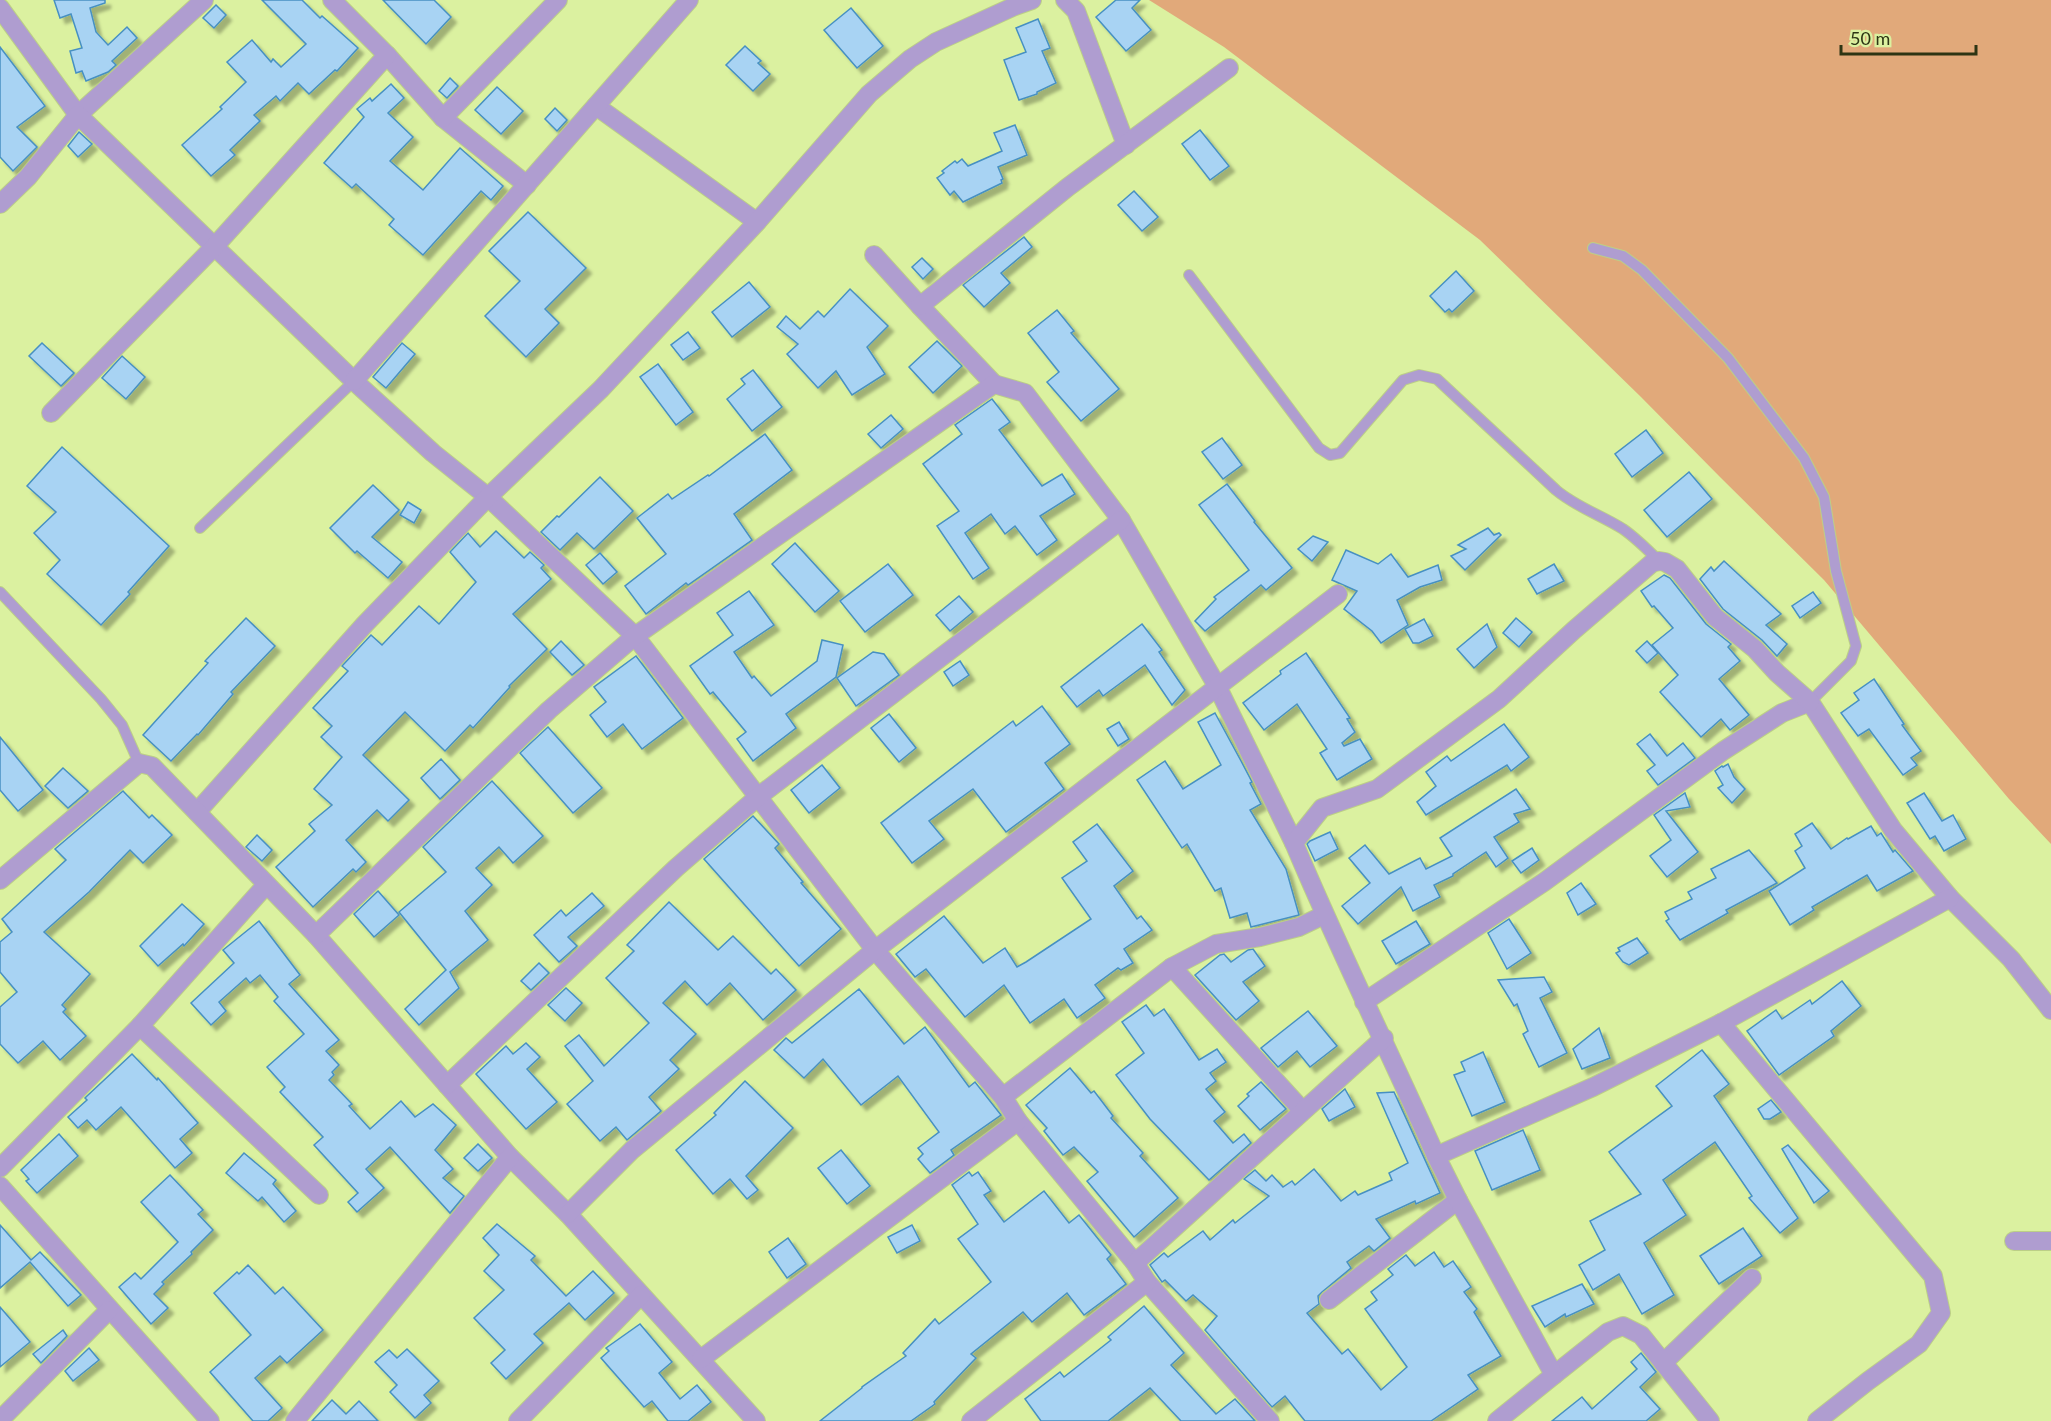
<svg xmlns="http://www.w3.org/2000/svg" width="2051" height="1421" font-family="Lato,sans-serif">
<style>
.green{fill:#e1a97a}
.building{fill:#a8d3f3;stroke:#4690c2;stroke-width:1.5;filter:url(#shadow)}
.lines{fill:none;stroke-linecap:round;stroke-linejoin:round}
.lane-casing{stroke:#bccf87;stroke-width:12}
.street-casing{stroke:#bccf87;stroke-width:20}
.lane{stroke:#af9dd0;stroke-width:10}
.street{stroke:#af9dd0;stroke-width:18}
</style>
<defs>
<filter id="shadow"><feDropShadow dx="5.5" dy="5.5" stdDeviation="1.5" flood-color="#0004"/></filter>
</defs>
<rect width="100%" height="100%" fill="#dbf1a0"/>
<polygon class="green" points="1149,0 2051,0 2051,844 2009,799 1824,580 1720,477 1641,397 1480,240 1224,47"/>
<g class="building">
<polygon points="54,0 105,0 105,3 90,8 96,32 108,45 127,27 137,38 112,61 116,65 108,72 86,81 82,71 76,73 70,51 82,48 71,14 60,18"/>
<polygon points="262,0 302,0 320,18 322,16 358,48 337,71 335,70 309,94 298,83 280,101 276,96 254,115 260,121 230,150 235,155 211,176 182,145 222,109 220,107 246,82 227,62 252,40 271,62 273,59 281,67 306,44"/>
<polygon points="383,0 434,0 451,17 426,44"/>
<polygon points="1116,0 1140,0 1132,8 1151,30 1126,51 1096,17"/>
<polygon points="216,5 226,15 214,28 203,18"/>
<polygon points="851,8 883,46 857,68 824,30"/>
<polygon points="1038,19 1050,48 1042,51 1056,83 1037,92 1037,94 1019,100 1004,60 1026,52 1016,28"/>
<polygon points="745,46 761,61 758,63 770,74 753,91 726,65"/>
<polygon points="0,47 45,106 17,127 37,147 13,171 0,157"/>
<polygon points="450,78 458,86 447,98 439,91"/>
<polygon points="391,84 404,98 388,113 413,137 390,161 423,190 460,148 503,186 491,200 481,191 423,255 389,225 394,219 356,184 352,188 324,163 364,117 357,109 370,98 372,101"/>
<polygon points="497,87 523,111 501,134 475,110"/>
<polygon points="555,108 567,120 557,131 545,119"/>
<polygon points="1015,125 1027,155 998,167 1003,179 1001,180 1002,183 963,202 954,191 950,195 937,178 944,173 942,171 955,161 957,163 962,159 968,166 1002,151 994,133"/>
<polygon points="1200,130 1229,166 1210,180 1182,144"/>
<polygon points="79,132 92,144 78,157 68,146"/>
<polygon points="1134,191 1158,217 1142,231 1118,205"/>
<polygon points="528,212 586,268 545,309 559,323 526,357 485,316 520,281 489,251"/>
<polygon points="1024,237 1032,247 1001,273 1010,283 984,307 963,285"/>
<polygon points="922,258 933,269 923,279 912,267"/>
<polygon points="1456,271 1474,291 1452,312 1449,309 1445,312 1430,296"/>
<polygon points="749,282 770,307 732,337 712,312"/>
<polygon points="850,289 888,326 867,347 885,374 852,395 836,371 818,388 787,354 798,344 777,327 786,316 800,329 818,311 824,317"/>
<polygon points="1057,310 1074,331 1071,333 1119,389 1081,421 1047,382 1059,372 1028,333"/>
<polygon points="688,332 700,348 683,360 671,345"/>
<polygon points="937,341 962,366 933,393 909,367"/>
<polygon points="42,343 74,373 61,386 29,356"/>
<polygon points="402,343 415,354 386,388 373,377"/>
<polygon points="122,356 145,377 126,399 102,378"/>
<polygon points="658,364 693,412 676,425 640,377"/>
<polygon points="753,370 782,407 752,431 727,399 745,384 741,379"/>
<polygon points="992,399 1010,422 999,430 1042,486 1062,474 1075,494 1040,516 1057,540 1037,555 1015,526 1005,534 991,514 965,533 989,568 973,579 937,526 959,511 923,464 962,434 955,425"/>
<polygon points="891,415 903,429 881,448 868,434"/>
<polygon points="1646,430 1663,453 1632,477 1615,454"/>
<polygon points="765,434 792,470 734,514 752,540 688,585 686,583 646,614 625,586 666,554 637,518 668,494 672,499 708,475 709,476"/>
<polygon points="1222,438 1242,465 1223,479 1202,452"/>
<polygon points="62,447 169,546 128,592 130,594 101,625 47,574 60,560 34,533 56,512 27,486"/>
<polygon points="1689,472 1712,499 1667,537 1644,510"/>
<polygon points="600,477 633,511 594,549 577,533 560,550 541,532 557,516 559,517"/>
<polygon points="1227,484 1255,521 1254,522 1292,568 1266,590 1261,585 1205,631 1195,621 1216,599 1214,597 1249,570 1199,505"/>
<polygon points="373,485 399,510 372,537 402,562 388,578 357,551 355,553 330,528"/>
<polygon points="408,502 421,510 414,523 400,515"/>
<polygon points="1488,528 1494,535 1499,533 1501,535 1465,570 1451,556 1466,549 1458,545"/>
<polygon points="496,531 524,558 530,552 544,565 541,568 551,579 513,614 547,649 509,686 510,687 473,728 470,725 445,751 405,712 363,755 409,800 388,821 377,810 346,840 366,862 356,872 353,869 313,907 276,867 315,831 309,824 332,805 314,789 342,757 321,737 332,726 313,708 348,671 342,666 371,635 382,645 419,606 439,624 476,582 450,552 468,533 480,547"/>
<polygon points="1313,536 1328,542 1312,561 1298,549"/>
<polygon points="795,543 839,591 815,612 772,564"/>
<polygon points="1346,550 1378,564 1391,554 1408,577 1438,565 1442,580 1420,587 1397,600 1408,625 1381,643 1372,631 1344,609 1357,591 1332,580"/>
<polygon points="600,553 617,572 603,584 586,565"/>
<polygon points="1724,561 1781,614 1766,625 1787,644 1777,656 1762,640 1723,609 1700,579 1711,567 1714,571"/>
<polygon points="888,564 913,595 865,632 840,601"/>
<polygon points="1554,564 1564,581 1537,594 1528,579"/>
<polygon points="1664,575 1670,578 1706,624 1731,644 1728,647 1740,661 1719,679 1749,715 1730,730 1721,719 1701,737 1660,692 1678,675 1652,645 1673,628 1654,606 1652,607 1641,591"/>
<polygon points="749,591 774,625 734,652 752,678 754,676 771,696 817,661 822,640 843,645 836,677 786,714 796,728 753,761 737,739 746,732 713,692 710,694 690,666 733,635 717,613"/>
<polygon points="1813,592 1821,603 1800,618 1792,606"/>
<polygon points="959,596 973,612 950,631 936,615"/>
<polygon points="246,618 275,646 231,692 233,694 198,735 197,734 171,761 143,735 208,663 205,661"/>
<polygon points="1516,618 1532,632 1519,647 1503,633"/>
<polygon points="1424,619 1433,636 1419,643 1413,643 1405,629"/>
<polygon points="1142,624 1162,650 1159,652 1185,690 1172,705 1145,665 1103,696 1099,690 1077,707 1061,687"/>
<polygon points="1487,624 1497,647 1474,668 1457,649"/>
<polygon points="561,641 584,665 572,675 550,652"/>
<polygon points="1647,641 1658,653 1647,663 1636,651"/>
<polygon points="873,652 884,654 899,675 856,706 837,678"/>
<polygon points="1306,653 1350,718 1347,719 1355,732 1342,743 1344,746 1360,739 1372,759 1337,780 1320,753 1327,749 1297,704 1264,730 1243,703 1281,674 1280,671"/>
<polygon points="636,656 683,718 642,749 623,724 607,737 590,715 606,702 594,687"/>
<polygon points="960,661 969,675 953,686 944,672"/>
<polygon points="1874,679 1904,724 1902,725 1921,751 1911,758 1917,765 1903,775 1869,729 1858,736 1841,713 1859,700 1854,693"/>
<polygon points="1042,706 1070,744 1045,763 1064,789 1006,832 973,789 929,821 944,839 912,863 881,823 1013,721 1016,726"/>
<polygon points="1215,713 1241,761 1252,782 1250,783 1261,804 1250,810 1286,869 1299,915 1251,927 1247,913 1230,918 1221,888 1215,891 1187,844 1182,848 1137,780 1165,761 1183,789 1221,765 1198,722"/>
<polygon points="889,714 916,748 899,762 871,728"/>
<polygon points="1119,722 1129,739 1118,746 1107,729"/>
<polygon points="1504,724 1529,757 1511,771 1507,765 1426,815 1417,802 1436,786 1426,772 1447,756 1451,761"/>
<polygon points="548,727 602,788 573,813 520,753"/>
<polygon points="1650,734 1667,756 1683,743 1695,758 1658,785 1647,771 1655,765 1637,744"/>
<polygon points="0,737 43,790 18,811 0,790"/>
<polygon points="441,759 460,780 440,799 421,778"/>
<polygon points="1728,764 1734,777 1745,789 1732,803 1718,788 1723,785 1715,771 1722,766 1723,767"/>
<polygon points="822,765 840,788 809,813 791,790"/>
<polygon points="63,768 88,791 68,808 45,786"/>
<polygon points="492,781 543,836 513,863 499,847 476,868 492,885 465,911 488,940 450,972 459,988 419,1025 405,1009 446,970 399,912 446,872 423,847"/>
<polygon points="1516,789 1530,809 1514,814 1519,822 1494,837 1508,858 1496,867 1486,852 1453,874 1453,876 1434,885 1440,897 1413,911 1401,887 1358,924 1342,906 1370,883 1349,858 1365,845 1389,874 1420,858 1426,869 1452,856 1440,838"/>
<polygon points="123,791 149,818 152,815 172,835 143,863 130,850 89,892 44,932 90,974 62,1005 66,1009 63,1012 86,1036 60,1060 43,1041 18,1063 0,1044 0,1007 17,992 0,972 0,942 12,932 2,919 66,860 55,849"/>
<polygon points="1685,793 1690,807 1666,811 1698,852 1667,877 1650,856 1671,840 1654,815"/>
<polygon points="1924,793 1942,821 1953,815 1966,839 1944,851 1935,836 1930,839 1907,803"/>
<polygon points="753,816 779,844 775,848 803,882 801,883 841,929 799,966 704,859"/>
<polygon points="1812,823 1831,849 1847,838 1848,839 1871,826 1877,836 1881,833 1893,852 1895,850 1913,871 1877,891 1867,875 1812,907 1814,910 1790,925 1769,891 1805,868 1795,851 1802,846 1795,834"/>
<polygon points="1097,824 1133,871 1114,886 1137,919 1141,916 1152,930 1124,949 1133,963 1121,970 1118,968 1095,985 1105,998 1077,1018 1064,999 1030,1023 1004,985 965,1017 926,969 915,977 896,954 944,916 983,963 1005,948 1017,967 1026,962 1091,919 1062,878 1087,861 1073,842"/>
<polygon points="1330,832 1338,849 1315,861 1307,844 1310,841"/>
<polygon points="257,835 272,850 262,861 246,847"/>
<polygon points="1532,848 1539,860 1521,873 1512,861"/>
<polygon points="1749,850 1777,883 1726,910 1728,913 1680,940 1666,921 1669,919 1665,912 1692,899 1688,892 1716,878 1711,869"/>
<polygon points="1581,883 1596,904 1578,915 1567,893"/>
<polygon points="378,891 399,915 374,937 354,914"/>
<polygon points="592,893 604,906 568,937 577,946 559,962 534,935 561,910 566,916"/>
<polygon points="669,902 718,950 733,936 771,974 776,969 796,990 763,1020 730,983 707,1005 685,981 663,1003 696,1034 670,1060 679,1069 649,1097 661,1111 627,1140 616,1127 600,1141 567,1104 593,1081 565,1046 579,1035 604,1066 649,1023 606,978 634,951 627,945"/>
<polygon points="182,904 204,924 184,946 183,944 158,966 140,946"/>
<polygon points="1509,919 1531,953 1507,969 1488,933"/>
<polygon points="259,921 300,975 289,984 339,1040 326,1051 339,1065 332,1072 334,1075 329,1080 352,1104 349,1106 370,1129 401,1101 415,1117 433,1104 456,1125 435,1150 453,1169 443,1178 464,1196 450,1213 390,1147 366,1169 384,1188 357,1212 348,1202 358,1193 314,1145 323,1137 280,1092 285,1087 267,1067 304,1034 274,1001 278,997 260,975 250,983 246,978 219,1002 226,1011 211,1025 191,1003 234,963 223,950"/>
<polygon points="1416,921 1430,944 1396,964 1382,941"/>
<polygon points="1637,938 1648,953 1629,965 1623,962 1616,953 1620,951 1618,948"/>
<polygon points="1253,949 1265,966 1243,982 1259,1001 1236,1020 1195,975 1220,955 1224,954 1231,962 1248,950"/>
<polygon points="539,963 549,973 531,990 521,981"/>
<polygon points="1544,977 1552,992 1540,998 1567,1053 1539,1067 1523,1034 1528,1031 1517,1004 1514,1006 1498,980"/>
<polygon points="1842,981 1861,1006 1831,1031 1834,1036 1779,1075 1747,1031 1776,1010 1782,1019 1810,1000 1812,1004"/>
<polygon points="566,988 582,1003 565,1021 548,1005"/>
<polygon points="859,989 904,1044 925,1027 969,1087 975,1082 1001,1115 951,1150 954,1155 930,1173 918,1159 923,1154 918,1148 939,1132 898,1076 861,1105 823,1059 804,1078 774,1050 786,1038 792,1043"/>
<polygon points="1146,1005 1154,1016 1164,1009 1199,1060 1217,1049 1226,1062 1210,1073 1216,1081 1206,1089 1225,1112 1214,1121 1233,1143 1244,1134 1251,1143 1209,1180 1150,1119 1116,1075 1144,1053 1122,1022"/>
<polygon points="1308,1011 1337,1046 1310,1067 1297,1051 1278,1067 1261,1048"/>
<polygon points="1599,1028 1610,1058 1582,1069 1573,1049"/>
<polygon points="526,1043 540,1057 527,1069 557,1102 526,1129 476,1074 506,1046 513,1054"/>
<polygon points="1702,1050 1729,1084 1714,1096 1798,1218 1780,1233 1749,1198 1752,1196 1715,1142 1663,1180 1686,1215 1644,1243 1674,1295 1642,1314 1619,1274 1593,1290 1579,1265 1605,1250 1590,1221 1641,1194 1609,1152 1672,1106 1656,1086"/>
<polygon points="1483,1052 1505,1102 1472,1116 1454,1075 1465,1071 1461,1062"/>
<polygon points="132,1054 157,1080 158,1078 198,1123 180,1139 192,1153 175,1168 121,1107 96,1130 87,1120 78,1128 68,1117 87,1100 85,1098 87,1096"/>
<polygon points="1070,1068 1091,1093 1094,1091 1113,1116 1111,1118 1143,1153 1140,1156 1178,1198 1134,1237 1087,1181 1098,1172 1074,1147 1063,1155 1044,1131 1047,1128 1026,1105"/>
<polygon points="745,1081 793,1128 746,1176 758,1190 747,1199 730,1179 713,1194 676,1150 716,1115 714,1113"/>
<polygon points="1261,1082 1286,1109 1260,1130 1238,1106 1249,1096 1247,1094"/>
<polygon points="1345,1089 1355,1107 1329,1121 1322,1109"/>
<polygon points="1394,1092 1440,1193 1416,1204 1415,1201 1376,1219 1390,1238 1374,1251 1369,1246 1347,1262 1351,1268 1322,1292 1318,1296 1319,1304 1307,1313 1342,1354 1348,1349 1381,1390 1407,1367 1365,1309 1377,1300 1371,1292 1393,1275 1388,1269 1406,1255 1415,1266 1434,1252 1444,1267 1453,1261 1471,1287 1464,1292 1477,1309 1474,1312 1501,1356 1468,1375 1478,1389 1431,1421 1305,1421 1285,1396 1272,1407 1205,1330 1217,1316 1193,1295 1186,1301 1165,1280 1162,1282 1150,1265 1164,1253 1168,1257 1203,1231 1210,1240 1233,1220 1235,1223 1269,1196 1244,1179 1255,1170 1266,1181 1272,1175 1283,1187 1292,1181 1295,1185 1314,1169 1341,1201 1355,1191 1358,1195 1392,1180 1389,1173 1408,1163 1377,1093"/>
<polygon points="1771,1100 1781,1112 1770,1119 1764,1119 1758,1109"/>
<polygon points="1523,1130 1540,1170 1492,1190 1475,1151"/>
<polygon points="59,1134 78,1156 37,1193 26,1181 29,1179 21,1170"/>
<polygon points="478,1144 492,1158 478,1171 464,1158"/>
<polygon points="1788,1145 1829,1191 1814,1203 1782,1149"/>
<polygon points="841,1150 870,1186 847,1204 818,1168"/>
<polygon points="244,1153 276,1180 273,1184 296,1211 284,1222 262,1197 258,1201 226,1173"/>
<polygon points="969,1172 972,1176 978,1172 991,1191 984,1195 1004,1222 1044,1191 1069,1223 1079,1215 1111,1255 1107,1259 1126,1284 1084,1315 1067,1293 1032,1322 1023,1312 971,1354 976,1358 934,1402 935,1404 911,1421 820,1421 862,1388 862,1387 906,1356 903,1353 935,1319 939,1324 991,1282 958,1239 978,1224 952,1185"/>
<polygon points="170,1175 203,1210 198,1214 213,1230 191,1252 192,1254 162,1282 164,1284 154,1294 168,1308 151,1324 119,1287 135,1273 141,1279 178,1242 141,1202"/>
<polygon points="497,1224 535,1256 531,1260 566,1296 593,1271 614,1293 585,1320 569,1303 534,1334 543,1343 506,1379 491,1363 505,1350 474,1318 504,1290 484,1271 499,1255 483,1238"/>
<polygon points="0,1225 31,1260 40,1252 81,1295 68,1306 30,1262 0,1288"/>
<polygon points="912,1225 920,1241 897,1253 888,1237"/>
<polygon points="1743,1228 1762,1256 1719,1284 1700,1256"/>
<polygon points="788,1238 806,1264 787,1278 769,1252"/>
<polygon points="248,1265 275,1294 283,1287 323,1330 287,1363 280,1356 255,1378 282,1408 268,1421 253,1421 210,1372 251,1335 214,1293 237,1272 239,1274"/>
<polygon points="1582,1284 1594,1304 1566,1317 1565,1314 1545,1327 1532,1306"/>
<polygon points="1144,1306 1184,1353 1171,1365 1216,1414 1235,1399 1255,1421 1181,1421 1150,1388 1108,1421 1041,1421 1025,1399 1060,1372 1064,1377 1111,1340 1108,1337"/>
<polygon points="0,1307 30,1342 0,1367"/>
<polygon points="640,1324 672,1362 659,1373 680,1399 697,1385 711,1402 688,1421 668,1421 652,1401 644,1407 601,1358 609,1351 606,1348"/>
<polygon points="63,1330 67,1336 41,1363 33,1354"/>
<polygon points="89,1348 99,1360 73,1381 65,1371"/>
<polygon points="407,1349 439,1381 424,1395 431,1403 415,1418 390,1392 397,1385 375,1362 389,1350 397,1358"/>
<polygon points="1641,1353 1656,1372 1640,1387 1660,1409 1646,1421 1552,1421 1582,1397 1592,1409 1637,1369 1631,1362"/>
<polygon points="332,1400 346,1414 359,1401 378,1421 312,1421"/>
</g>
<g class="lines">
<g class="lane-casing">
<g id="lane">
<polyline points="1593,248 1623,256 1642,270 1728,358 1804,458 1824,497 1836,571 1856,646 1851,661 1810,702"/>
<path d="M1189 275 1319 448 1330 455 1340 453 1403 380 1419 375 1437 379 1556 490C1576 507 1601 515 1623 529 1636 538 1647 549 1659 561"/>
<polyline points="200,528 354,381"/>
<polyline points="0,592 101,699 122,725 139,763"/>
</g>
</g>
<g class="street-casing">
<g id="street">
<polyline points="332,0 387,55 443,118 527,185"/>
<polyline points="1065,0 1076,11 1126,145"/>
<polyline points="0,8 78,115 204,0"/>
<polyline points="596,106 757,222"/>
<polyline points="443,118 558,0"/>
<polyline points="0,204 28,177 78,115 354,381 433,453 488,497 635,636 875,950 1003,1097 1018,1121 1135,1263 1147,1282 1270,1421"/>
<polyline points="874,255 920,306 994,384"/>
<polyline points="920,306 1068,187 1229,68"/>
<polyline points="354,381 689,0"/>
<polyline points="51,413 215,246 387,55"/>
<polyline points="197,812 365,624 488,497 601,389 757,222 869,94 910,59 936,42 1015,6 1032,0"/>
<polyline points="0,880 139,763 152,766 316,935 510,1157 568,1214 756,1421"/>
<polyline points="316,935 549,710 635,636 994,384 1025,393 1121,520 1217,686 1294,843"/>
<polyline points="1172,967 1302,1110"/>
<polyline points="1364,1002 1544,882 1723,751 1782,713 1810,702 1893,830 1950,898 2011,959 2051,1010"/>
<polyline points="1721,1023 1933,1276 1941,1313 1919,1344 1868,1381 1817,1421"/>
<polyline points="140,1026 319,1195"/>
<polyline points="447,1085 676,868 759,796 1121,520"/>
<polyline points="1003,1097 1172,967 1216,944 1260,937 1299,927 1324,915"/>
<path d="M1436 1156C1389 1051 1338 948 1294 843L1322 808 1377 789 1499 699 1574 630 1652 563 1659 561 1665 562 1677 569 1715 617 1755 649 1777 673 1810 702"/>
<polyline points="0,1168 140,1026 266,885"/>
<polyline points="0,1186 210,1421"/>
<polyline points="568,1214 632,1150 875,950 1338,594"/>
<polyline points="2014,1241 2051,1241"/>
<polyline points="1135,1263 1384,1038"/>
<polyline points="1329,1300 1458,1200"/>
<polyline points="701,1359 1018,1121"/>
<polyline points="1663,1363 1752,1278"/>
<polyline points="1554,1375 1608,1332 1623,1326 1641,1335 1710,1421"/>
<polyline points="0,1420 109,1310"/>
<polyline points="295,1421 510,1157"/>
<polyline points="518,1421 641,1295"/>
<polyline points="971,1421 1147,1282"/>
<polyline points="1497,1421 1554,1375 1458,1200 1436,1156 1593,1087 1721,1023 1950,898"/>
</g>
</g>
<use href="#lane" class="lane"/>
<use href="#street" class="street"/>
</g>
<path d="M1841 45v9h135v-9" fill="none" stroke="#2d3514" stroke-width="3"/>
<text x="1850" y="45" font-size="18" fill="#2d3514" stroke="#dbf1a0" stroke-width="4.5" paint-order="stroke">50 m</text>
</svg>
